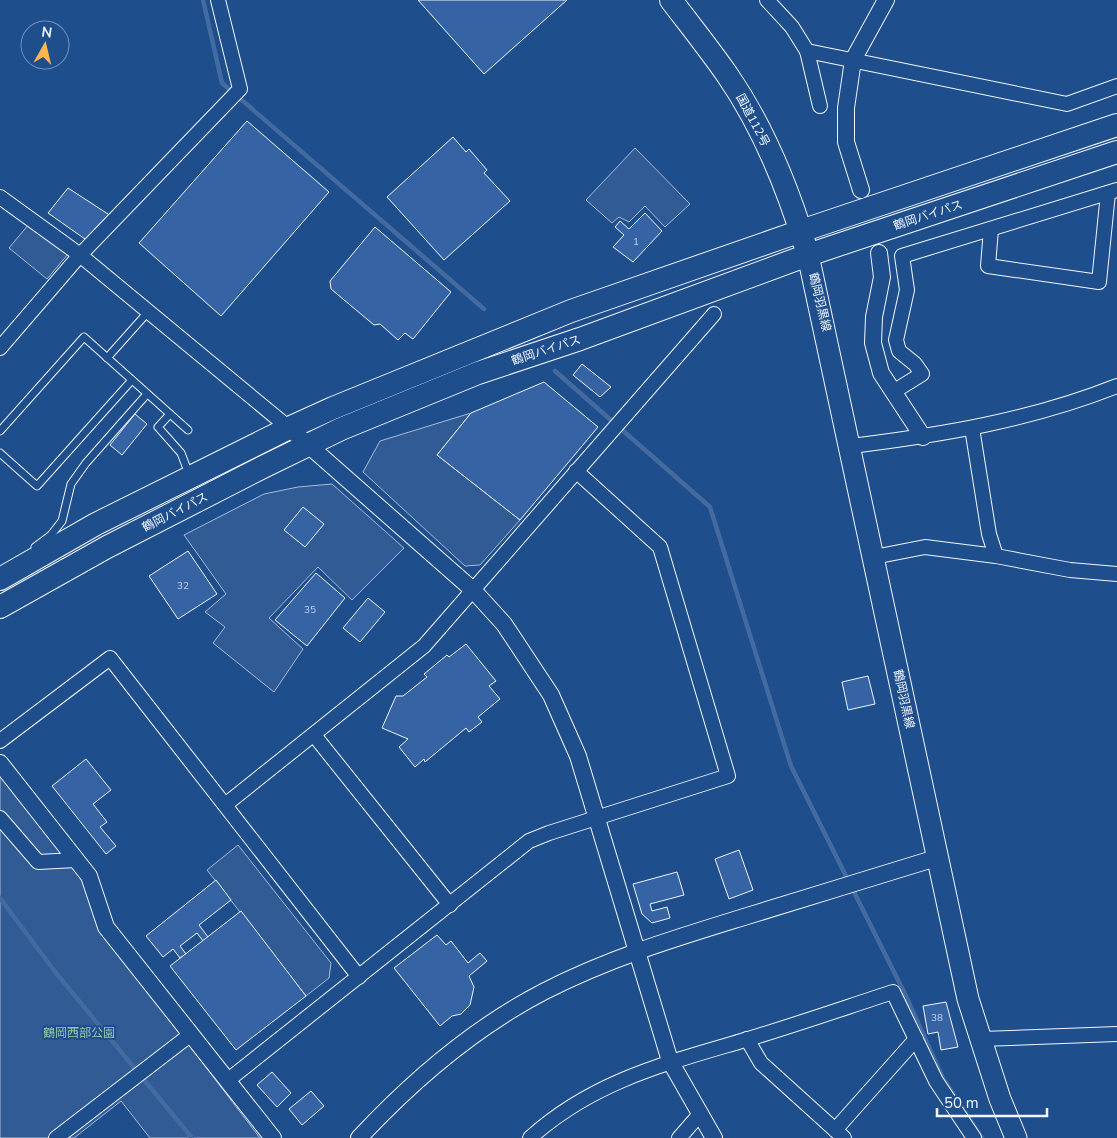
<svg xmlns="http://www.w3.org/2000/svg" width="1117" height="1138" font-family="'Nunito Sans','Noto Sans JP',sans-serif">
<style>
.built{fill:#305b95;stroke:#a8bbd7}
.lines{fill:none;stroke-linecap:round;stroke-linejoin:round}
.stream{stroke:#446ba0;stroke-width:4.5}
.building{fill:#3563a3;stroke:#f2f6ff}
.service-casing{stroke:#f2f6ff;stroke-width:9}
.minor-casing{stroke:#f2f6ff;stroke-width:16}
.tertiary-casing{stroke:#f2f6ff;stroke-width:18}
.primary-casing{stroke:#f2f6ff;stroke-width:23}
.trunk-casing{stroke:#f2f6ff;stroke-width:24}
.service{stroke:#1f4e8c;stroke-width:7}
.minor{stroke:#1f4e8c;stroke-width:14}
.tertiary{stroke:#1f4e8c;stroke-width:16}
.primary{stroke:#1f4e8c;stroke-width:21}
.trunk{stroke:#1f4e8c;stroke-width:22}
.labels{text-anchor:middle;stroke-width:4;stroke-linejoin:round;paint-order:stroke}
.number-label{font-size:10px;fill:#c3d1e8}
.street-label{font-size:12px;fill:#f2f6ff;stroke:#1f4e8c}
.park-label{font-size:12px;fill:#97c8a6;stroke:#1f4e8c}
</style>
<rect width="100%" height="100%" fill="#1f4e8c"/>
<g class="built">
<polygon points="635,148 690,204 665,227 645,206 629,222 619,217 612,223 586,200"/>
<polygon points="29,224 68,254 47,279 9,248"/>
<polygon points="471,413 437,455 520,520 480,565 465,566 363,472 380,441"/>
<polygon points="332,484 404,548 352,600 318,567 269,618 303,649 274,692 213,643 225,627 205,612 226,594 184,535 264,494 298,487"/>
<polygon points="0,772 80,870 100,929 260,1138 150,1138 121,1101 74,1138 0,1138"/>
<polygon points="238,845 331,963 329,978 306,996 207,870"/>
</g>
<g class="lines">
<g class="stream">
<polyline points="203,0 222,83 484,309"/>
<polyline points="555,371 710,507 791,766 905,994 943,1078 982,1138"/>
<polyline points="0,898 56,973 192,1138"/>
</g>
</g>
<g class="building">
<polygon points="418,0 567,0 484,74"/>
<polygon points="247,121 329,192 221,316 139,243"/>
<polygon points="453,137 466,152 469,149 487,170 484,173 510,201 444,260 387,197"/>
<polygon points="68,188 111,216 85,239 48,213"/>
<polygon points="645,213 662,231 633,262 613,247 624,235 615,227 620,221 629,229"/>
<polygon points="375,227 451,292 413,339 405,333 398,340 380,324 374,325 331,289 330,281"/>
<polygon points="582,364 611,387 600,397 573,375"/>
<polygon points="544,382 598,427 520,520 437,455 471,413"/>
<polygon points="135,414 147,424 122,455 110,445"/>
<polygon points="303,507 324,524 305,547 284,530"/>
<polygon points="188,551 217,594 178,619 149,576"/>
<polygon points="316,573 345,598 307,646 275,620"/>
<polygon points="368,598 385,612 360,642 343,628"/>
<polygon points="466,644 496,681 489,686 500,699 478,717 482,722 469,732 466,728 425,762 424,759 415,767 399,747 408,739 382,728 396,696 403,696 427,677 424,674 447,655 449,657"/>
<polygon points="868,676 875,704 848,710 842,682"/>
<polygon points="86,759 111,790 93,804 107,822 100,827 116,846 106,854 52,786"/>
<polygon points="739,850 753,890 729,899 715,859"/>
<polygon points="677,872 684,895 650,904 652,911 667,907 670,918 652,923 642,914 633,884"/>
<polygon points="216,880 231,900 199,925 208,937 203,941 197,933 180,946 186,954 180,958 173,949 163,957 146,936"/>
<polygon points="241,911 306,996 236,1050 170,966"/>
<polygon points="437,935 446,945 451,941 468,963 480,953 487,961 469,976 474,987 470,1005 461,1014 452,1016 440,1026 394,968"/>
<polygon points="946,1002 958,1047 941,1050 938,1032 928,1034 923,1006"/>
<polygon points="272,1072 291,1093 277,1107 257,1085"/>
<polygon points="311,1091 324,1106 302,1125 289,1109"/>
</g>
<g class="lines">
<g class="service-casing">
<g id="service">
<polyline points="107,358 148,312"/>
<polyline points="170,414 158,427 181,453 189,474"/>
<polyline points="0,431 84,337 188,430"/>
<polyline points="0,453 37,486 132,380"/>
<polyline points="35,547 51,535 62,521 71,484 86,463 147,394"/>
</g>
</g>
<g class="minor-casing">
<g id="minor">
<polyline points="767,0 792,27 807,51 1067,104 1117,86"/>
<polyline points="807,51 820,106"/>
<polyline points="0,197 80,255 289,428"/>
<polyline points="991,229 988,266 1099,282 1108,193"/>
<polyline points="0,348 80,255 240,89 218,0"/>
<polyline points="893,392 922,374 915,364 899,351 896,340 907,290 902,256 1117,190"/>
<polyline points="972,428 989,534 996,556 1070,570 1117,574"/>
<path d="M851 446C941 435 1032 420 1117 386"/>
<polyline points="874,557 925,547 996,556"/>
<polyline points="314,735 450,905"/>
<polyline points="0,741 110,658 359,977"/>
<polyline points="225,805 424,646 714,314"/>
<polyline points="0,818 38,862 76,860"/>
<polyline points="747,1039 761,1063 844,1138"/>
<polyline points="981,1039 1117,1034"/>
<polyline points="227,1081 529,841 549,833 728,776 660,547 576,471"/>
<polyline points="835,1130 916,1039"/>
<polyline points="56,1138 190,1035"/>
<path d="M530 1138C593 1081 667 1063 745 1040 795 1025 844 1008 893 992L936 1081 974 1138"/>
<polyline points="679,1138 700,1114"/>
</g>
</g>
<g class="tertiary-casing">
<g id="tertiary">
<polyline points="861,190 846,142 846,108 853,60 886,0"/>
<polyline points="879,253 882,277 874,317 873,343 881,373 923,437"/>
<polyline points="289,428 473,590 504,624 551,695 578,756 670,1061 714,1138"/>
<polyline points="0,763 89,876 106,927 273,1138"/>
<path d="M359 1138C413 1080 475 1027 545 991 609 958 676 938 744 917 808 897 872 878 936 858"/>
</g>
</g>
<g class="primary-casing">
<polyline id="primary" points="808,255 968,999 1000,1099 1016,1138"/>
</g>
<g class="trunk-casing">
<g id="trunk">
<path d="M671 0C690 25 710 50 728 76 763 127 787 186 805 245"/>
<polyline points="0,579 96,524 289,428 333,408 571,311 801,231 1117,125"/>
<polyline points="0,607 107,547 263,467 341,429 478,373 580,339 808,255 1117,152"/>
</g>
</g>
<use href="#service" class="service"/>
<use href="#minor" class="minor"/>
<use href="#tertiary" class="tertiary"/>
<use href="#primary" class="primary"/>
<use href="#trunk" class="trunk"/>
</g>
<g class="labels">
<g class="number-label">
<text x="636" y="245">1</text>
<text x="183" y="589">32</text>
<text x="310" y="613">35</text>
<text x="937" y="1021">38</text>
</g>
<g class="street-label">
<text transform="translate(753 120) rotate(62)" y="4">国道112号</text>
<text transform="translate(928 215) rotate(-18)" y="4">鶴岡バイパス</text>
<text transform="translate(820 302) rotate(77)" y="4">鶴岡羽黒線</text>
<text transform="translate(546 350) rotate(-18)" y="4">鶴岡バイパス</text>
<text transform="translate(175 512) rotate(-27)" y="4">鶴岡バイパス</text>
<text transform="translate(904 699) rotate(78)" y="4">鶴岡羽黒線</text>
</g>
<g class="park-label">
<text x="79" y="1037">鶴岡西部公園</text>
</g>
</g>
<g transform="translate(45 45) rotate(8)"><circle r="24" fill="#1f4e8c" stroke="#7391ba"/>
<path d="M0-4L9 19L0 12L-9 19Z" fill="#ffb74d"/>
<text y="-8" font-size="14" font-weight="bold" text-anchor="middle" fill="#f2f6ff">N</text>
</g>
<path d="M937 1108v8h110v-8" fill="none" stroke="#f2f6ff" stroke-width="2.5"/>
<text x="944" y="1108" font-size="15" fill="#f2f6ff" stroke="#1f4e8c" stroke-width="4" paint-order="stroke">50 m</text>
</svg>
